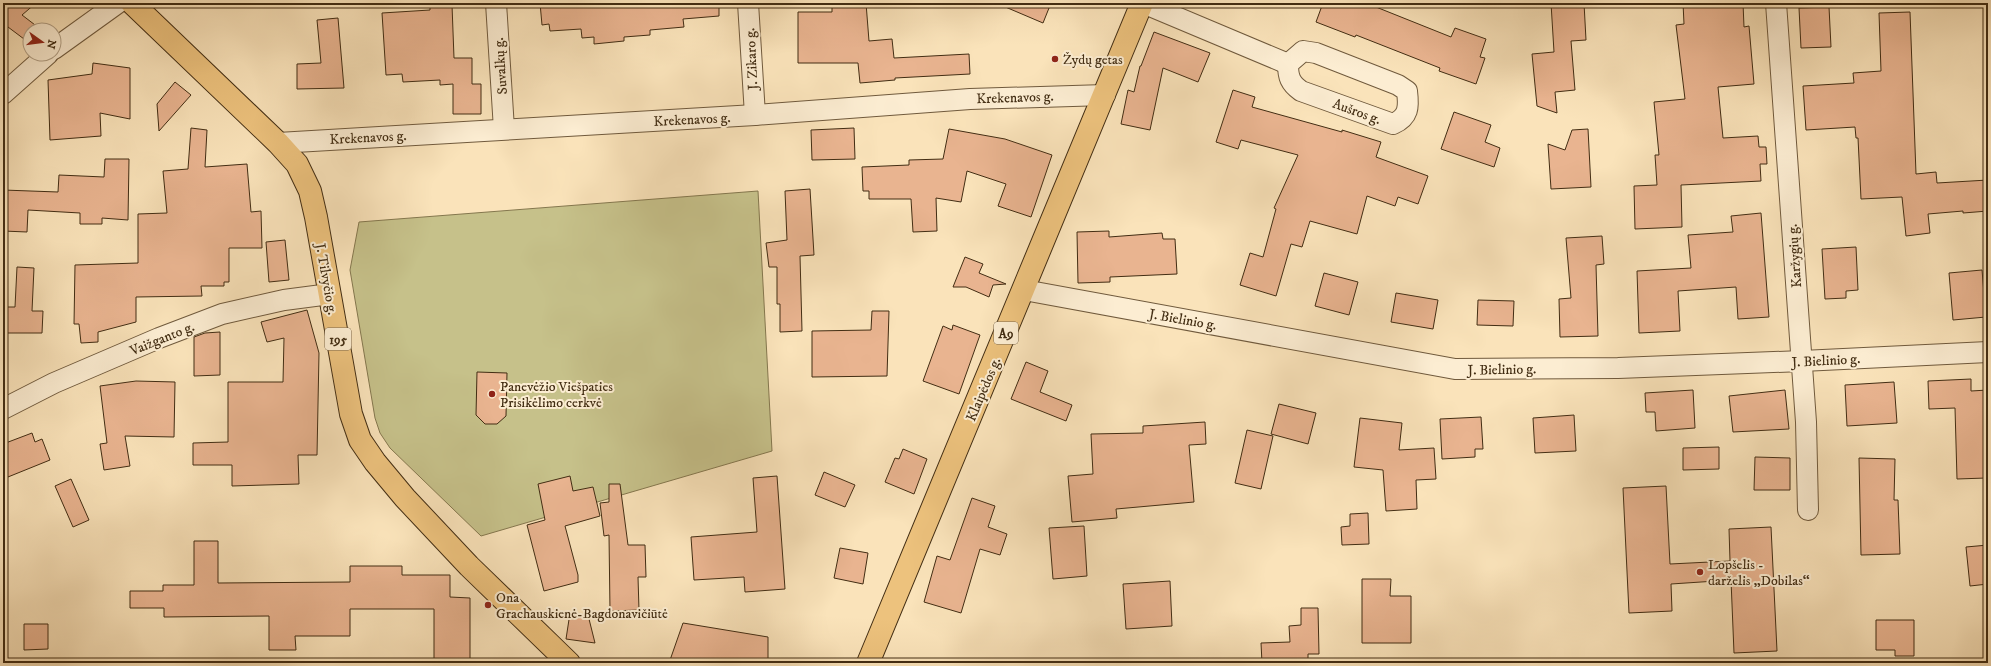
<svg xmlns="http://www.w3.org/2000/svg" width="1991" height="666" font-family="'IM FELL DW Pica',serif">
<style>
.green{fill:#c6c18a;stroke:#84774e}
.building{fill:#e9b490;stroke:#422d13}
.lines{fill:none;stroke-linecap:round;stroke-linejoin:round}
.street-casing{stroke:#705a3d;stroke-width:22}
.primary-casing{stroke:#422d13;stroke-width:24}
.highway-casing{stroke:#422d13;stroke-width:24}
.street{stroke:#fcedd2;stroke-width:20}
.primary{stroke:#edc27d;stroke-width:22}
.highway{stroke:#edc27d;stroke-width:22}
.poi-dot{fill:#8f2418;stroke:#fcedd2;stroke-width:1.5}
.labels{text-anchor:middle;stroke-width:4;stroke-linejoin:round;paint-order:stroke}
.shield{fill:#fcedd2;stroke:#7a674c;stroke-width:1}
.shield-label{font-size:13px;font-weight:bold;fill:#422d13}
.street-label{font-size:14px;fill:#422d13;stroke:#fcedd2}
.poi-label{font-size:14px;fill:#422d13;stroke:#fcedd2;text-anchor:start}
</style>
<rect width="100%" height="100%" fill="#fae3ba"/>
<filter id="stains"><feTurbulence type="fractalNoise" baseFrequency=".005" numOctaves="4"/><feColorMatrix values="0 0 0 0 .2 0 0 0 0 .09 0 0 0 0 .02 0 0 0 .5 -.17"/></filter>
<radialGradient id="worn" r=".72"><stop offset=".6" stop-color="#630" stop-opacity="0"/><stop offset="1" stop-color="#630" stop-opacity=".3"/></radialGradient>
<polygon class="green" points="758,191 772,451 481,536 390,448 380,433 375,418 350,270 359,222"/>
<g class="building">
<polygon points="3,3 36,3 22,15 39,28 37,30 30,30 28,42 8,27 3,32"/>
<polygon points="430,3 448,3 448,5 452,5 454,58 472,58 472,84 481,84 481,114 453,114 453,84 440,85 440,80 403,82 402,74 386,75 382,13 430,10"/>
<polygon points="540,3 719,3 719,16 683,19 684,27 650,30 650,35 624,37 624,41 594,44 594,37 582,38 581,29 550,31 549,24 542,25"/>
<polygon points="832,3 866,3 869,41 892,39 894,58 969,54 970,74 895,78 895,80 860,83 858,63 798,63 798,12 832,12"/>
<polygon points="996,3 1051,3 1043,23"/>
<polygon points="1323,3 1366,3 1451,37 1455,28 1486,39 1480,57 1485,58 1476,84 1439,71 1440,68 1356,35 1355,37 1316,22"/>
<polygon points="1551,3 1584,3 1586,40 1571,41 1575,90 1555,92 1557,113 1537,106 1532,54 1554,52"/>
<polygon points="1683,3 1743,3 1744,27 1749,26 1754,84 1718,87 1723,138 1758,136 1759,147 1766,147 1767,164 1760,164 1761,181 1681,185 1682,227 1635,229 1634,186 1657,185 1655,155 1659,155 1654,102 1685,99 1676,25 1684,24"/>
<polygon points="1829,7 1831,47 1801,48 1799,8"/>
<polygon points="1910,12 1916,174 1936,172 1937,183 1988,180 1988,211 1963,213 1963,211 1928,214 1930,233 1906,236 1902,197 1861,199 1858,138 1856,138 1855,127 1806,130 1803,86 1854,83 1853,73 1881,71 1879,13"/>
<polygon points="338,18 344,88 297,89 297,64 321,63 317,20"/>
<polygon points="1154,32 1210,53 1198,82 1163,68 1150,130 1121,124 1128,90 1134,92 1140,66 1141,66"/>
<polygon points="93,63 130,68 130,119 100,113 101,136 50,140 48,80 92,74"/>
<polygon points="175,82 191,95 159,131 157,104"/>
<polygon points="1233,90 1255,97 1252,107 1342,132 1342,130 1381,142 1376,157 1428,176 1418,204 1398,197 1395,206 1367,196 1357,234 1310,221 1302,247 1291,244 1276,296 1240,285 1250,253 1263,257 1276,209 1274,208 1298,155 1241,140 1238,149 1216,142"/>
<polygon points="1454,112 1491,125 1485,142 1500,148 1494,167 1441,149"/>
<polygon points="191,128 207,130 205,167 247,164 251,212 261,211 262,248 229,248 229,282 224,282 224,286 201,286 202,296 136,297 136,322 98,332 98,342 81,343 79,324 74,324 75,265 138,263 138,214 167,213 163,171 188,169"/>
<polygon points="854,128 855,159 812,160 811,130"/>
<polygon points="949,129 1005,139 1052,155 1031,217 998,206 1006,184 967,171 961,202 936,198 937,231 913,232 911,199 869,199 869,191 863,191 862,167 909,165 909,160 943,159"/>
<polygon points="1588,129 1591,187 1551,189 1548,144 1565,150 1572,130"/>
<polygon points="105,159 129,159 128,220 102,218 102,224 80,224 80,213 28,210 27,232 3,231 3,190 58,192 59,175 104,177"/>
<polygon points="810,189 814,255 800,256 802,331 780,332 780,304 777,304 777,267 769,267 766,243 787,240 785,191"/>
<polygon points="1761,213 1769,317 1738,319 1736,287 1678,291 1680,331 1639,333 1637,271 1691,268 1688,235 1733,232 1731,216"/>
<polygon points="1109,231 1109,237 1162,233 1163,239 1175,239 1177,274 1110,277 1110,282 1078,283 1077,232"/>
<polygon points="1602,236 1604,264 1596,265 1598,336 1560,337 1559,299 1571,298 1566,238"/>
<polygon points="285,240 289,280 269,282 266,242"/>
<polygon points="1856,247 1858,290 1846,291 1846,298 1825,299 1822,249"/>
<polygon points="965,257 983,264 979,273 1006,284 993,285 989,297 966,287 953,287"/>
<polygon points="17,267 34,268 32,311 43,311 42,333 3,333 3,307 15,307"/>
<polygon points="1982,270 1986,317 1953,320 1949,273"/>
<polygon points="1324,273 1358,282 1349,315 1315,306"/>
<polygon points="1396,293 1438,300 1433,329 1391,322"/>
<polygon points="1478,300 1514,301 1513,326 1477,325"/>
<polygon points="307,310 319,353 317,455 298,455 299,484 232,486 232,465 193,465 193,443 228,442 228,382 283,382 284,338 267,342 261,322"/>
<polygon points="872,311 889,311 887,376 812,377 812,331 871,330"/>
<polygon points="953,325 980,335 959,394 923,381 943,326 952,330"/>
<polygon points="220,332 220,375 194,376 194,337 205,333"/>
<polygon points="1026,362 1048,371 1040,392 1072,405 1066,421 1011,399"/>
<polygon points="477,372 507,373 506,416 497,424 485,424 476,415"/>
<polygon points="1971,379 1971,391 1988,390 1988,463 1986,463 1986,478 1957,479 1955,408 1929,409 1928,381"/>
<polygon points="136,381 175,382 174,437 125,436 130,466 104,470 100,444 107,443 100,386"/>
<polygon points="1894,382 1897,423 1847,426 1845,385"/>
<polygon points="1693,390 1695,428 1656,431 1655,412 1646,412 1645,393"/>
<polygon points="1785,390 1789,429 1733,432 1729,396"/>
<polygon points="1279,404 1316,413 1308,444 1271,434"/>
<polygon points="1574,415 1576,451 1535,453 1533,418"/>
<polygon points="1481,417 1483,449 1475,449 1475,457 1442,459 1440,419"/>
<polygon points="1360,418 1402,423 1399,450 1434,448 1436,479 1416,480 1417,509 1386,511 1383,470 1354,467"/>
<polygon points="1205,422 1206,444 1189,445 1194,502 1116,509 1117,518 1072,522 1068,476 1093,474 1091,434 1143,433 1143,426"/>
<polygon points="1247,430 1273,436 1261,489 1235,483"/>
<polygon points="32,433 35,442 42,439 50,460 3,479 3,444"/>
<polygon points="1719,447 1719,469 1683,470 1683,448"/>
<polygon points="903,449 927,459 914,494 885,482 895,458 899,459"/>
<polygon points="1755,457 1790,458 1790,490 1754,490"/>
<polygon points="1859,458 1895,459 1894,500 1898,500 1900,554 1861,555"/>
<polygon points="824,472 855,485 845,507 815,495"/>
<polygon points="570,476 573,491 593,487 600,516 565,526 578,575 578,582 544,591 527,525 545,520 538,484"/>
<polygon points="777,476 785,589 745,592 744,577 694,580 691,537 757,532 753,478"/>
<polygon points="71,479 89,520 73,527 55,486"/>
<polygon points="609,484 620,484 628,545 645,545 646,577 638,577 639,610 610,611 609,535 604,536 600,503 609,502"/>
<polygon points="1666,486 1670,564 1730,561 1729,529 1771,527 1777,651 1734,653 1731,580 1671,584 1672,611 1629,613 1623,488"/>
<polygon points="972,498 995,506 988,527 1007,534 1000,555 980,549 961,613 924,602 937,556 950,560"/>
<polygon points="1368,513 1369,544 1342,545 1341,527 1350,526 1350,514"/>
<polygon points="1084,526 1087,576 1053,579 1049,528"/>
<polygon points="194,541 218,541 218,583 350,582 350,566 402,566 402,575 450,575 450,597 470,598 470,663 434,663 434,609 350,609 350,636 295,636 296,650 269,650 269,616 164,617 164,608 130,608 130,591 163,591 163,585 194,585"/>
<polygon points="1988,545 1988,584 1970,586 1966,547"/>
<polygon points="840,548 868,553 863,584 834,578"/>
<polygon points="1362,579 1391,579 1390,596 1411,596 1411,643 1362,643"/>
<polygon points="1170,581 1172,626 1126,629 1123,584"/>
<polygon points="1301,608 1318,608 1319,654 1308,654 1308,663 1262,663 1261,643 1290,642 1289,626 1301,625"/>
<polygon points="570,613 588,615 595,643 566,639"/>
<polygon points="1876,620 1914,620 1914,656 1895,656 1895,650 1876,650"/>
<polygon points="683,623 768,637 768,663 669,663"/>
<polygon points="24,624 48,624 48,649 24,650"/>
</g>
<g class="lines">
<g class="street-casing">
<g id="street">
<polyline points="496,3 504,129"/>
<polyline points="748,3 755,115"/>
<polyline points="1143,3 1288,64"/>
<polyline points="1776,3 1806,422 1808,510"/>
<polyline points="54,49 118,3"/>
<path d="M1303 51 1316 53 1398 85 1407 91C1409 107 1409 117 1393 124L1301 91C1290 83 1288 77 1288 64Z"/>
<polyline points="3,94 48,54"/>
<polyline points="278,143 755,115 970,99 1105,95"/>
<polyline points="1024,290 1455,369 1618,368 1802,361 1988,352"/>
<polyline points="3,409 54,383 159,338 222,314 284,300 330,294"/>
</g>
</g>
<g class="primary-casing">
<polyline id="primary" points="132,3 278,143 297,164 310,191 316,217 351,414 360,440 375,462 405,498 469,566 569,663"/>
</g>
<g class="highway-casing">
<polyline id="highway" points="868,663 1142,3"/>
</g>
<use href="#street" class="street"/>
<use href="#primary" class="primary"/>
<use href="#highway" class="highway"/>
</g>
<g class="poi-dot">
<circle cx="1055" cy="59" r="4"/>
<circle cx="492" cy="394" r="4"/>
<circle cx="1700" cy="572" r="4"/>
<circle cx="488" cy="605" r="4"/>
</g>
<g class="labels">
<g class="shield">
<rect x="994" y="322" width="24" height="22" rx="3"/>
<rect x="325" y="328" width="26" height="22" rx="3"/>
</g>
<g class="shield-label">
<text x="1006" y="338">A9</text>
<text x="338" y="344">195</text>
</g>
<g class="street-label">
<text transform="translate(751 59) rotate(-93)" y="5">J. Zikaro g.</text>
<text transform="translate(500 66) rotate(-94)" y="5">Suvalkų g.</text>
<text transform="translate(1015 97) rotate(-2)" y="5">Krekenavos g.</text>
<text transform="translate(1357 111) rotate(20)" y="5">Aušros g.</text>
<text transform="translate(692 119) rotate(-3)" y="5">Krekenavos g.</text>
<text transform="translate(368 137) rotate(-3)" y="5">Krekenavos g.</text>
<text transform="translate(1794 256) rotate(-94)" y="5">Karžygių g.</text>
<text transform="translate(327 279) rotate(80)" y="5">J. Tilvyčio g.</text>
<text transform="translate(1183 319) rotate(10)" y="5">J. Bielinio g.</text>
<text transform="translate(162 338) rotate(-22)" y="5">Vaižganto g.</text>
<text transform="translate(1826 360) rotate(-3)" y="5">J. Bielinio g.</text>
<text transform="translate(1502 369) rotate(-1)" y="5">J. Bielinio g.</text>
<text transform="translate(983 389) rotate(-67)" y="5">Klaipėdos g.</text>
</g>
<g class="poi-label">
<text x="1063" y="64">Žydų getas</text>
<text x="500" y="391">Panevėžio Viešpaties<tspan x="500" dy="16">Prisikėlimo cerkvė</tspan></text>
<text x="1708" y="569">Lopšelis -<tspan x="1708" dy="16">darželis „Dobilas“</tspan></text>
<text x="496" y="602">Ona<tspan x="496" dy="16">Grachauskienė-Bagdonavičiūtė</tspan></text>
</g>
</g>
<rect width="1991" height="666" fill="none" stroke="#fae3ba" stroke-width="16"/>
<rect x="4" y="4" width="1983" height="658" fill="none" stroke="#422d13" stroke-width="2"/>
<rect x="8" y="8" width="1975" height="650" fill="none" stroke="#422d13"/>
<g transform="translate(42 42) rotate(104)"><circle r="19" fill="#fcedd2" stroke="#b2a086"/>
<path d="M0-3L7 15L0 10L-7 15Z" fill="#8f2418"/>
<text y="-6" font-size="11" font-weight="bold" text-anchor="middle" fill="#422d13">N</text>
</g>
<rect width="100%" height="100%" filter="url(#stains)"/>
<rect width="100%" height="100%" fill="url(#worn)"/>
</svg>
